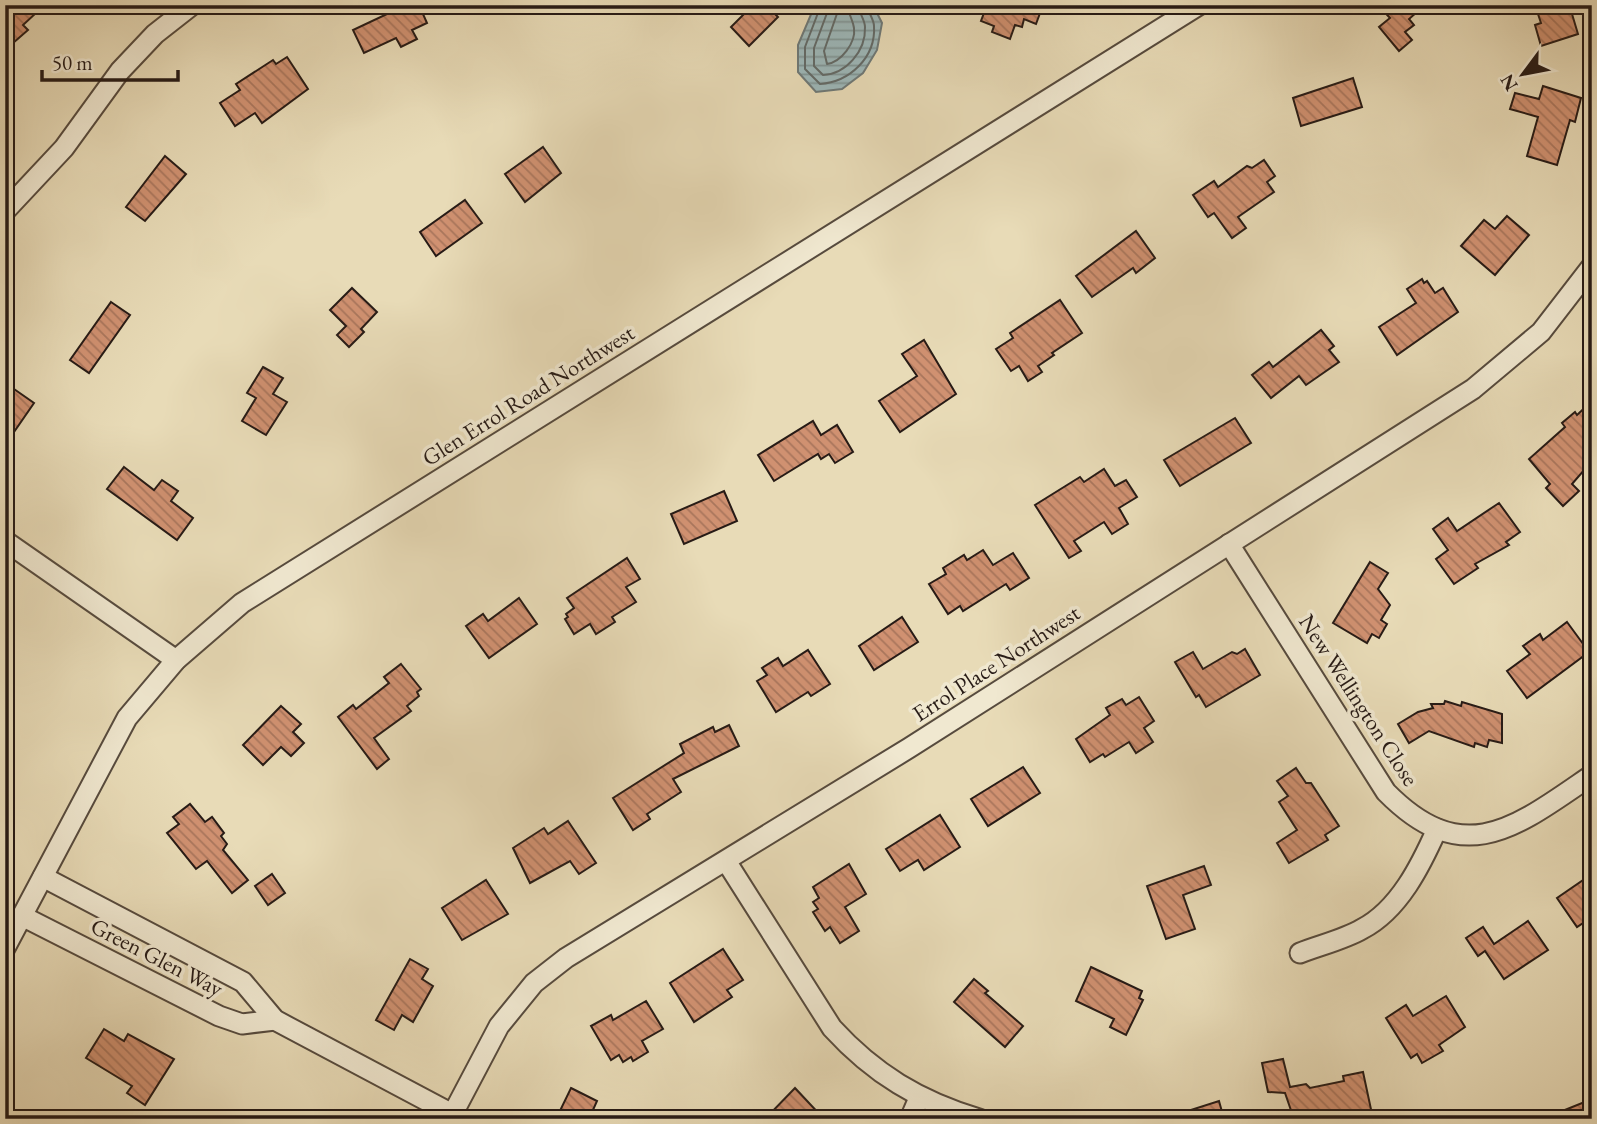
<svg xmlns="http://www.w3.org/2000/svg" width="1597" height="1124" font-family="'EB Garamond',serif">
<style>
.water{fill:url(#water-rules);stroke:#6e7978;stroke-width:2}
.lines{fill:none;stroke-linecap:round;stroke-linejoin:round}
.shore{stroke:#626a68;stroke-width:2}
.building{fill:url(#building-back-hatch);stroke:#271b16;stroke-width:2}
.minor-casing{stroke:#574b3e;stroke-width:23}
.minor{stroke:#f0e8d0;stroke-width:19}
.labels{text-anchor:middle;stroke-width:7;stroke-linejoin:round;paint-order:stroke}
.street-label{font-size:23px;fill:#271b16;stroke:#f0e8d0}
</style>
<defs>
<pattern id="water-rules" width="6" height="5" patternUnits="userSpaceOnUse" patternTransform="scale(1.75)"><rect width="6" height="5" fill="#9db8ba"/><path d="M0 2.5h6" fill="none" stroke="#809596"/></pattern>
<pattern id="building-back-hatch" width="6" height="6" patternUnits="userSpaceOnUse" patternTransform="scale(1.75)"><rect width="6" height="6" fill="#d09171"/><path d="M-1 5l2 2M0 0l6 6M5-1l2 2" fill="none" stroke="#a9765c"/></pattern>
</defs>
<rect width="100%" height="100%" fill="#e8dbb7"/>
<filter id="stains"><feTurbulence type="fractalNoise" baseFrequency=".00286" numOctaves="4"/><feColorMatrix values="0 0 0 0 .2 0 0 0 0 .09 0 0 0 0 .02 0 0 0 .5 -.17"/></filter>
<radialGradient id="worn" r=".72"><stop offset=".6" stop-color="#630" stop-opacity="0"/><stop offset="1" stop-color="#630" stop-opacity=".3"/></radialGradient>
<polygon class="water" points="815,5 873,5 882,23 877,50 863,73 842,89 816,92 798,72 798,45"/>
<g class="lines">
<g class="shore">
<path d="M821 5 805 47V69L820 84C849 82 876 58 874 26 874 19 868 13 867 5"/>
<path d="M830 5 814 48V66L823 75C846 74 866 51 865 27 865 20 859 13 858 5"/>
<path d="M840 5 824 51 827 64C841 62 856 43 854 28 853 20 848 14 848 5"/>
</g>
</g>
<g class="building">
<polygon points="5,5 29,5 36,13 23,25 28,30 5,50"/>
<polygon points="406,5 419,5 427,23 412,30 417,39 401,47 396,38 364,53 353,30"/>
<polygon points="753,5 766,5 778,17 749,46 731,27"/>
<polygon points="987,5 1043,5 1036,24 1024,19 1022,27 1015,25 1010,39 992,32 994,26 981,21"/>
<polygon points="1378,5 1425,5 1409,19 1414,25 1405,32 1412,40 1399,51 1379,27 1390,18"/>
<polygon points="1535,5 1564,5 1567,14 1572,14 1578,34 1541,46 1535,25 1541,23"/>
<polygon points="287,57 308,89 262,123 255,113 235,126 220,103 240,90 236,84 273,60 276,64"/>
<polygon points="1353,78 1362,107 1301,126 1293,98"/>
<polygon points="1543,86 1581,98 1575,122 1570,120 1557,165 1527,156 1538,117 1510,109 1515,93 1539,99"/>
<polygon points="543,147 561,173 525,202 505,174"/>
<polygon points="165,156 186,174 145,221 126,207"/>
<polygon points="1264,160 1275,176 1267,182 1274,192 1238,217 1246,228 1232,238 1214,213 1208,217 1193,195 1214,181 1218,187 1247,166 1252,168"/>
<polygon points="465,200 482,223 436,256 420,232"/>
<polygon points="1507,216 1529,235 1495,275 1461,246 1484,220 1495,229"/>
<polygon points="1136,231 1155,258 1136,273 1133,268 1092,297 1076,276"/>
<polygon points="1422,279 1424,283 1427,281 1435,293 1443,288 1458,312 1397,355 1379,327 1416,303 1407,289"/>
<polygon points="352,288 377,312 361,329 364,332 349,347 337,335 346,326 330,310"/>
<polygon points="1060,300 1082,333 1052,353 1054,355 1038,366 1042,372 1028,381 1019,366 1011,371 996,349 1013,338 1010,333"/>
<polygon points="111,302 130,315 89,373 70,360"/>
<polygon points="1321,330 1334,346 1329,350 1339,362 1306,385 1299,376 1271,398 1252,375 1269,362 1273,367"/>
<polygon points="924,340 956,394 900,432 879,401 917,376 902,354"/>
<polygon points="263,367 283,378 273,394 287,402 266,435 242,421 256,398 247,393"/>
<polygon points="14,389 34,403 5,445 5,401"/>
<polygon points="1592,401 1592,461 1572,484 1579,491 1563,506 1546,488 1550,484 1529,459 1565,427 1562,423 1575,412 1577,415"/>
<polygon points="1235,418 1251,443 1180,486 1164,460"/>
<polygon points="813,421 821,435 837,425 853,452 835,463 829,454 821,459 818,454 774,481 758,455"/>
<polygon points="124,467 154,490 162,480 178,491 171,501 193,518 177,540 107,489"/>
<polygon points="1104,469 1115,486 1126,480 1137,497 1119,508 1128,524 1112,534 1104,522 1074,541 1081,551 1069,558 1035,505 1080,477 1084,482"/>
<polygon points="724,491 737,521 684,544 671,514"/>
<polygon points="1499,503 1520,532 1506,542 1509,545 1475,564 1478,568 1454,584 1436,559 1448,550 1433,529 1448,518 1457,531"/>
<polygon points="983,550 993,565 1013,553 1029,578 1010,590 1006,584 963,611 960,606 948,614 929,584 946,574 943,568 964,555 967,560"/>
<polygon points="627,558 640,579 626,587 636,602 612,617 615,622 596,634 590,624 574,634 565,619 568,617 566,614 574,608 567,598"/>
<polygon points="1370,562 1388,573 1378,589 1390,605 1381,620 1387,624 1379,638 1372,634 1367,643 1333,623"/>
<polygon points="519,598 537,624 489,658 466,626 483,614 488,621"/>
<polygon points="902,617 918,642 874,670 859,646"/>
<polygon points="1567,622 1589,652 1527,698 1507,671 1530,654 1523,646 1540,634 1543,640"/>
<polygon points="1245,649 1260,675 1206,707 1199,695 1196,697 1175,662 1193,652 1203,669 1232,652 1237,654"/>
<polygon points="808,650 830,684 811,696 808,692 776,712 757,681 767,675 762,668 778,658 783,666"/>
<polygon points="401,664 421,689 417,692 419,696 407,706 411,711 374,738 389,759 377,769 338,717 353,705 356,709 389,683 384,677"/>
<polygon points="1139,697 1154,721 1144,728 1153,742 1136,753 1129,742 1105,757 1103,754 1090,762 1076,739 1110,715 1106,708 1122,699 1126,705"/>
<polygon points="1445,701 1461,706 1462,702 1502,714 1502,743 1489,740 1487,747 1475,743 1474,747 1429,731 1409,743 1398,724 1418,712 1433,708 1431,704 1444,704"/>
<polygon points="281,706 301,724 293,732 304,743 291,756 281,747 263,765 243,745"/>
<polygon points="729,725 739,746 673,779 681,792 647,814 650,819 633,830 613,798 684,753 680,744 713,727 715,732"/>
<polygon points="1023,767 1040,793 988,826 971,799"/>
<polygon points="1296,768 1306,783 1311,783 1339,826 1325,835 1328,840 1289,863 1277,843 1297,830 1279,802 1288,796 1277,781"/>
<polygon points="190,804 205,822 212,817 224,833 221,836 227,844 223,850 248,880 232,893 207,861 196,869 167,833 179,824 173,817"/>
<polygon points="940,815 960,847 924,870 918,860 900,871 886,849"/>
<polygon points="568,821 596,863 579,874 570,861 530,883 513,848 544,828 548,834"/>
<polygon points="849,864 866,894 845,907 859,931 840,943 830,927 825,931 813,912 818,909 813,902 819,898 813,887"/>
<polygon points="1204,866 1211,885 1183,895 1195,929 1166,939 1147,886"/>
<polygon points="272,874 285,893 268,905 255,886"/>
<polygon points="1592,874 1592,917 1577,927 1557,898"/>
<polygon points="486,880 508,914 462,940 442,908"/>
<polygon points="1528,921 1548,950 1504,979 1485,951 1478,956 1466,938 1483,927 1494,944"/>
<polygon points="723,949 743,980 727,990 732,997 694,1022 670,983"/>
<polygon points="410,959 428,969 422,979 433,986 413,1022 402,1015 394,1030 376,1020"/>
<polygon points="1091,967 1142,991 1139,998 1143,1000 1126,1035 1110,1027 1114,1019 1076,1001"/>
<polygon points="974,979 988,991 985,993 1023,1026 1005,1047 954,1002"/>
<polygon points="1446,996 1465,1027 1439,1045 1443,1051 1422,1063 1417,1054 1411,1058 1386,1018 1406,1005 1413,1016"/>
<polygon points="646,1001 663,1029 642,1041 648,1052 633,1061 631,1057 623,1062 619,1055 611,1060 591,1026 611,1015 613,1020"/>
<polygon points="104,1029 124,1041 128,1034 174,1059 145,1105 127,1093 132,1086 86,1058"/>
<polygon points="1283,1059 1290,1087 1306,1084 1310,1088 1344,1081 1343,1076 1363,1072 1372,1114 1353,1119 1351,1114 1329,1119 1294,1119 1285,1093 1268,1092 1262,1063"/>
<polygon points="571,1088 597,1101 589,1119 556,1119"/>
<polygon points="795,1088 824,1119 765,1119"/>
<polygon points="1592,1099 1592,1119 1545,1119 1545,1118"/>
<polygon points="1219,1101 1224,1119 1172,1119 1172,1116"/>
</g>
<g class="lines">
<g class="minor-casing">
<g id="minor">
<polyline points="5,211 64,148 120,71 155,34 192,5"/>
<polyline points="5,541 176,660"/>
<path d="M1229 544 1386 792C1464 871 1516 827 1592 775"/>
<path d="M726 861 832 1028C874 1074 919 1101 979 1119"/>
<polyline points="43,877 243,982 275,1020 452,1114"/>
<polyline points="22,916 219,1016 242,1024 275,1020"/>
<polyline points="5,948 127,718 176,660 242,603 1199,5"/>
<path d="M1300 953C1320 945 1343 940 1362 929 1399 910 1421 865 1437 829"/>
<polyline points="450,1119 499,1026 534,983 566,958 909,748 1473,389 1541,332 1592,266"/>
<polyline points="910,1119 919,1098"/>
</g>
</g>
<use href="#minor" class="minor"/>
</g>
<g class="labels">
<g class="street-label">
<text transform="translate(528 395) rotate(-32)" y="8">Glen Errol Road Northwest</text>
<text transform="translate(996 663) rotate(-33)" y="8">Errol Place Northwest</text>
<text transform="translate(1359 700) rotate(57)" y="8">New Wellington Close</text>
<text transform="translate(157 957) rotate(27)" y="8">Green Glen Way</text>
</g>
</g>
<rect width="1597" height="1124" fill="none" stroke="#e8dbb7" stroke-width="28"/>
<rect x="7" y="7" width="1583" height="1110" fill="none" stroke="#271b16" stroke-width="3.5"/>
<rect x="14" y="14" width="1569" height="1096" fill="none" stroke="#271b16" stroke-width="2"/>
<g transform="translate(1523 74) rotate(238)" stroke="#f0e8d0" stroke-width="5" paint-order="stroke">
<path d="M0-5L12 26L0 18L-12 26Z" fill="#271b16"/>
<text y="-10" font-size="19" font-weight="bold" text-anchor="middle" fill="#271b16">N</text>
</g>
<path d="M42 70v10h136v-10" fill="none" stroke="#271b16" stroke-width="3.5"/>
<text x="52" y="70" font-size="21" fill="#271b16" stroke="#f0e8d0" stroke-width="5" paint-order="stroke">50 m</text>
<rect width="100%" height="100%" filter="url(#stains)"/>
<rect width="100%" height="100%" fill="url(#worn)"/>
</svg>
